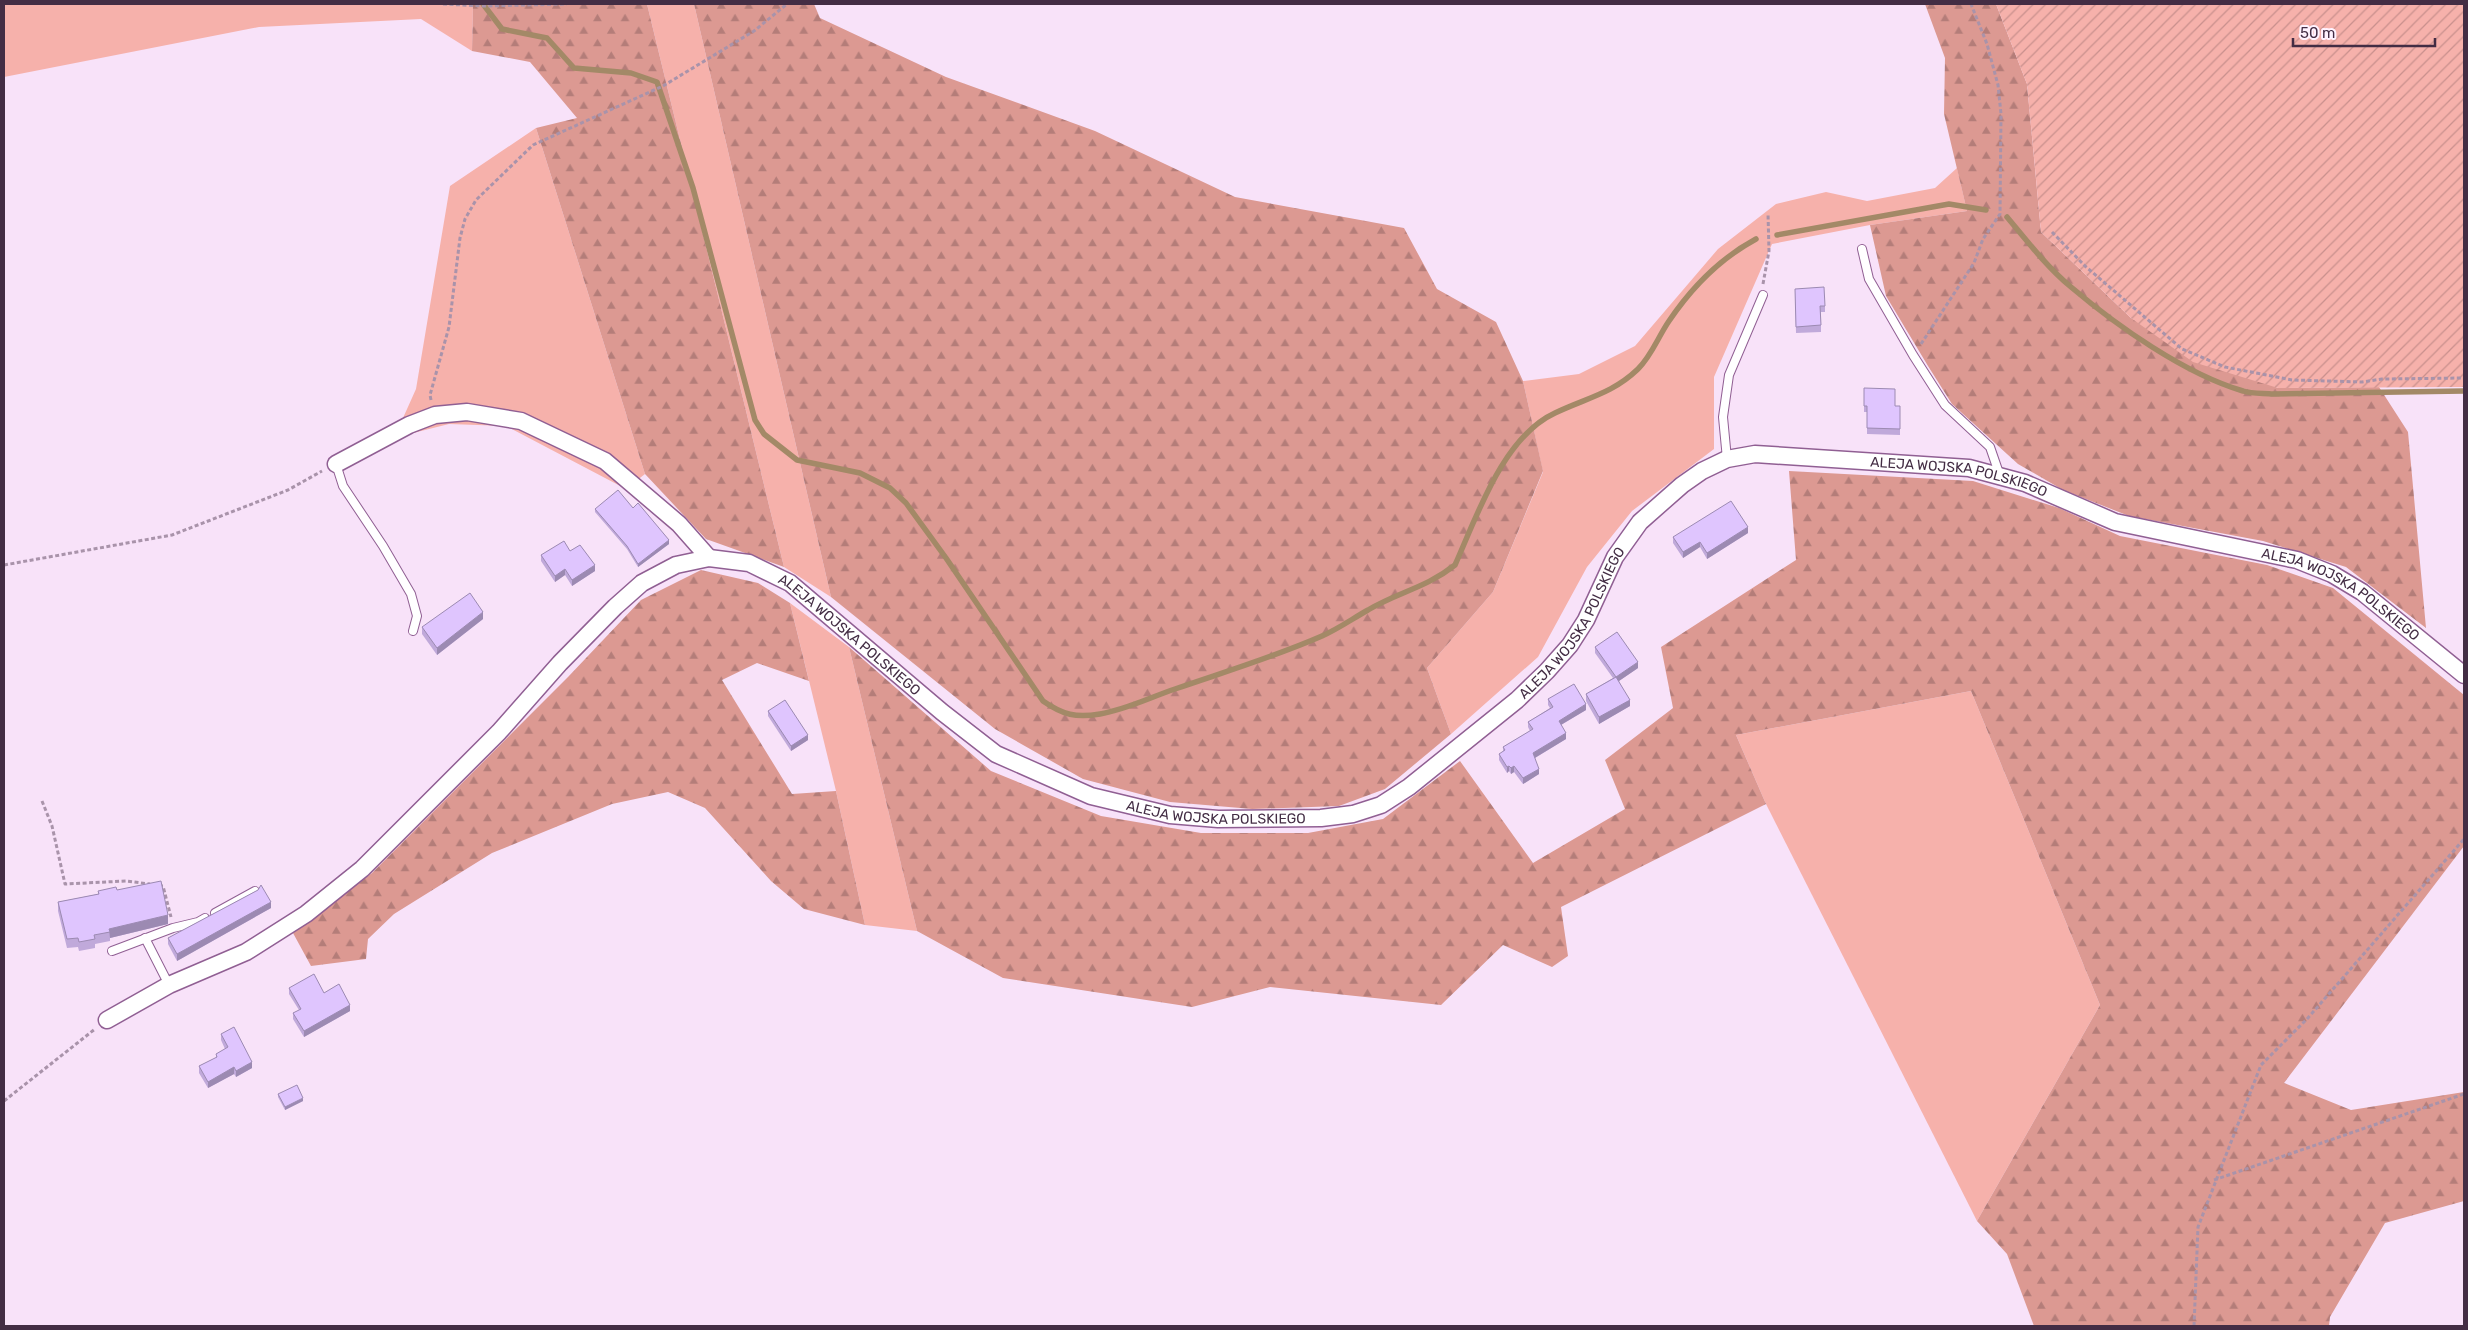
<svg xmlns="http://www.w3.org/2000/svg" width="2468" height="1330" font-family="Rubik,sans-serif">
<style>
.grass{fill:#f6b1ab}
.forest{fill:url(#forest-firs)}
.garden{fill:url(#garden-furrows)}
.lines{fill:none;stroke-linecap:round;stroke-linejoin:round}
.stream{stroke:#a38967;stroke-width:5.5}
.service-casing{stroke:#905f93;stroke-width:10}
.minor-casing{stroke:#905f93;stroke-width:19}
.path{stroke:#a993aa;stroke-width:3;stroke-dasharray:4 2.5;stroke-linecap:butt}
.service{stroke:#fff;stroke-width:8}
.minor{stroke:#fff;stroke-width:16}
.wall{fill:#c0a9da}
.shaded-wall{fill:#9c8ab2}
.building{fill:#dfc5fe;stroke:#9c8ab2}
.labels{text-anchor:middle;stroke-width:4.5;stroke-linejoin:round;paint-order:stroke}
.street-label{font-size:14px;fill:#432d44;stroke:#fff3ff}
</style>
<defs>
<pattern id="forest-firs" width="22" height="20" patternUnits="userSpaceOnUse" patternTransform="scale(1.25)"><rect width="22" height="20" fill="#dc9992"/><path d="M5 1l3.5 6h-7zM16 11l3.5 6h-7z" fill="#b47d79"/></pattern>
<pattern id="garden-furrows" width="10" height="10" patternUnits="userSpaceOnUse" patternTransform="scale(1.25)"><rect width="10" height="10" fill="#f6b1ab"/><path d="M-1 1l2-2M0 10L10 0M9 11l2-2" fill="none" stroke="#c9908d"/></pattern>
</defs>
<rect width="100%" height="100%" fill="#f8e2f9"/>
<g class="grass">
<polygon points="4,4 473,4 472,51 421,19 259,27 4,77"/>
<polygon points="647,4 694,4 831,597 784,567"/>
<polygon points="536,128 645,474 626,489 506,426 449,424 405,435 403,418 416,389 450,186"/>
<polygon points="1957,168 1967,211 1870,225 1772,244 1714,377 1714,449 1632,511 1587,567 1538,657 1451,734 1427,668 1493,592 1543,472 1523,381 1579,374 1635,346 1718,249 1776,204 1826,192 1867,201 1935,188"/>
<polygon points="790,603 849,647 917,931 865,925 836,791"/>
<polygon points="1971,691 2100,1005 1977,1221 1766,804 1736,735"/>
</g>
<g class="forest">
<polygon points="473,4 647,4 784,567 706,539 645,474 536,128 577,118 530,62 472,51"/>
<polygon points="694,4 814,4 820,18 946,77 1095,131 1235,197 1404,228 1437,289 1496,322 1523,381 1543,471 1493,592 1427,668 1451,734 1385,789 1339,806 1252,809 1170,802 1083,779 995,729 831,597"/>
<polygon points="1925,4 1996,4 2027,84 2041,232 2131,318 2278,388 2379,387 2408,432 2426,628 2346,567 2263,541 2129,516 2063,490 2018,464 1952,404 1928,366 1886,296 1870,225 1967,211 1944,114 1945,58"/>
<polygon points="1789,471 1973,481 2059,508 2120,536 2267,565 2333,588 2464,695 2464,846 2284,1083 2351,1110 2464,1092 2464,1201 2385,1223 2330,1317 2329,1326 2034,1326 2007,1254 1977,1221 2100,1005 1971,691 1736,735 1766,804 1561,907 1568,956 1552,967 1503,945 1441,1005 1270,987 1192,1007 1003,978 917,931 849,647 991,771 1101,816 1201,833 1308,833 1383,819 1460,761 1533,863 1625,809 1605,760 1673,708 1661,647 1796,560"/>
<polygon points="701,570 758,583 790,603 809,681 757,663 722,680 792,794 836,791 865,925 804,909 771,881 705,808 668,792 612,804 492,853 394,914 368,939 366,959 311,966 293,933 372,873 568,677 641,600"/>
</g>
<polygon class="garden" points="1996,4 2464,4 2464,387 2278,388 2193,362 2131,318 2041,232 2027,84"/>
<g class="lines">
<g class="stream">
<path d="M483 4 502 29 547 38 574 68 631 73 657 82 693 188 755 420 764 434 797 460 860 473 890 488 906 503 946 558 1043 701C1063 715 1076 718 1100 714 1125 710 1151 697 1175 689 1224 672 1274 657 1322 636 1338 629 1352 619 1368 610 1398 592 1426 588 1455 565 1477 516 1503 437 1555 413 1586 398 1612 394 1638 369 1652 355 1658 337 1669 321 1692 287 1719 259 1756 239"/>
<path d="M2007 217C2027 241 2047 267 2071 287 2117 326 2185 374 2243 391 2252 394 2264 393 2273 394L2464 391"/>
<polyline points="1777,235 1949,204 1986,210"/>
</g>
<g class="service-casing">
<g id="service">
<polyline points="1862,249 1869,279 1913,355 1945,405 1990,447 2000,476"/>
<polyline points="1727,459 1723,417 1729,375 1763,295"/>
<polyline points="336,464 343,486 383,546 411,594 417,616 413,631"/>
<polyline points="215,913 255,891"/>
<polyline points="145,938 169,985"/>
<polyline points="112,951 173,928 198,922 205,918"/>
</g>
</g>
<g class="minor-casing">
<g id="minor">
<polyline points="336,464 409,425 435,415 467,412 521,421 605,461 679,524 709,558"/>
<path id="s1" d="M107 1020 169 985 246 952 306 914 362 869 499 732 560 663 615 607 642 583 676 565 709 558 749 563 790 583 942 712 996 754 1091 796 1170 815 1218 819 1321 818 1353 814 1381 805 1409 787 1517 700 1547 671 1570 645 1586 620 1615 557 1640 522 1682 485 1702 471 1727 459 1755 454 1969 468 2025 483 2115 522 2297 560 2332 574 2362 592 2464 675"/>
</g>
</g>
<g class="path">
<polyline points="443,4 484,6 567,4"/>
<polyline points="2052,232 2085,266 2182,349 2225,367 2292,380 2362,382 2382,379 2464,378"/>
<polyline points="1763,284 1769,251 1768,213"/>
<polyline points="1921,344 1974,263 1983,239 2000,214 2001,114 1998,85 1987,44 1971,4"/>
<polyline points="431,400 430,395 449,327 460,238 465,219 476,200 533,145 663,86 754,31 787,4"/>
<polyline points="4,565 172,535 288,490 322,471"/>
<polyline points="42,801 52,826 65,884 126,881 150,884"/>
<polyline points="159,886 163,886 171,917"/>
<polyline points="4,1101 95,1029"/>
<polyline points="2214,1180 2464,1094"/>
<polyline points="2194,1326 2198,1227 2261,1065 2307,1019 2464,839"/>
</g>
<use href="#service" class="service"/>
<use href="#minor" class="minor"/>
</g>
<g class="wall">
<polygon points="1795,289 1825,306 1825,312 1821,312 1821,332 1796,333"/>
<polygon points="1864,388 1895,406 1900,406 1900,435 1867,434 1867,412 1864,412"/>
<polygon points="633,508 669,544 638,567 627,549 595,512 595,509"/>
<polygon points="1748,533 1707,559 1700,547 1683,558 1673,543 1673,537"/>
<polygon points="570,551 595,571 572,586 565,575 555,582 541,561 541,555"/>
<polygon points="483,619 437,655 422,634 422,627"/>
<polygon points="1595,647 1638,668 1619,681 1630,706 1599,724 1586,701 1586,694 1613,678 1595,653"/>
<polygon points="1548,699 1586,710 1561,725 1566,739 1535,758 1539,774 1523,784 1514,772 1511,774 1509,771 1507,773 1499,760 1499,754 1503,752 1503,747 1530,731 1528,727 1528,722 1550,708 1548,705"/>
<polygon points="768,711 808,740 791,751 768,716"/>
<polygon points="117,890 168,924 110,938 110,941 95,944 95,948 79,951 78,947 67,948 58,911 58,902 98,894 98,891"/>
<polygon points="258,890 271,908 177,961 168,944 168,938"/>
<polygon points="289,988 324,993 350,1011 304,1037 293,1019 293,1013 299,1010 289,994"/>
<polygon points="221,1034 252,1068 236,1077 234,1074 208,1088 199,1073 199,1066 216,1058 216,1054 225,1049 221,1040"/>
<polygon points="278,1094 303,1101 285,1110 278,1097"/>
</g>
<g class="shaded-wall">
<polygon points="1748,527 1748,533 1707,559 1707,553"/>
<polygon points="669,540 669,544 638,567 638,564"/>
<polygon points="1700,542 1700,547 1683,558 1683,552"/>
<polygon points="595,565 595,571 572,586 572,580"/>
<polygon points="565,569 565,575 555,582 555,576"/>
<polygon points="483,612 483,619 437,655 437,648"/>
<polygon points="1638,662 1638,668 1616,683 1616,677"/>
<polygon points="1630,700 1630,706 1599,724 1599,717"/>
<polygon points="1586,704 1586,710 1559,726 1559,721"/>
<polygon points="1566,733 1566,739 1533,759 1533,753"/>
<polygon points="808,735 808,740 791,751 791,746"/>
<polygon points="1509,766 1509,771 1507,773 1507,767"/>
<polygon points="1514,766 1514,772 1511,774 1511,768"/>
<polygon points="1539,769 1539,774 1523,784 1523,778"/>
<polygon points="271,902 271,908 177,961 177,954"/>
<polygon points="168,915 168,924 110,938 109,929"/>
<polygon points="350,1005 350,1011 304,1037 304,1031"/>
<polygon points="252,1062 252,1068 236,1077 236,1071"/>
<polygon points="234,1067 234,1074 208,1088 208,1082"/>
<polygon points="303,1098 303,1101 285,1110 285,1107"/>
</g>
<g class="building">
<polygon points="1824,287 1825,306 1820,306 1821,325 1796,327 1795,289"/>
<polygon points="1864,388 1895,389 1895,406 1900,406 1900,429 1867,428 1867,406 1864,406"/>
<polygon points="618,490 633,508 638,503 669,540 638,564 627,546 595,509"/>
<polygon points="1731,501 1748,527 1707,553 1700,542 1683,552 1673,537"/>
<polygon points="564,541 570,551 580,545 595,565 572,580 565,569 555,576 541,555"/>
<polygon points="470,593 483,612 437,648 422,627"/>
<polygon points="1617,632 1638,662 1616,677 1595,647"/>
<polygon points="1616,677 1630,700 1599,717 1586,694"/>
<polygon points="1574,684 1586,704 1559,721 1566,733 1533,753 1539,769 1523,778 1514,766 1511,768 1509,766 1507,767 1499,754 1505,750 1503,747 1533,729 1528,722 1553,707 1548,699"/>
<polygon points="785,700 808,735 791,746 768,711"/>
<polygon points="161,881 168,915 109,929 110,932 94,935 95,939 79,942 78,938 67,939 58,902 99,894 98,891 116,887 117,890"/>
<polygon points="261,885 271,902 177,954 168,938 258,890"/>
<polygon points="314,974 324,993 339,984 350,1005 304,1031 293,1013 301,1009 289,988"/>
<polygon points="234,1027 252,1062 236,1071 234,1067 208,1082 199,1066 217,1057 216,1054 228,1047 221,1034"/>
<polygon points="297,1085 303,1098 285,1107 278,1094"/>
</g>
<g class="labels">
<g class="street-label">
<text dy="5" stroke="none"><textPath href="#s1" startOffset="2255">ALEJA WOJSKA POLSKIEGO</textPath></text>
<text dy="5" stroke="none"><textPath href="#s1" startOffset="2660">ALEJA WOJSKA POLSKIEGO</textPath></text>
<text dy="5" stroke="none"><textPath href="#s1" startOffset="1790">ALEJA WOJSKA POLSKIEGO</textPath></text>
<text dy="5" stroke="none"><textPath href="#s1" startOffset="935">ALEJA WOJSKA POLSKIEGO</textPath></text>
<text dy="5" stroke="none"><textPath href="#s1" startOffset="1355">ALEJA WOJSKA POLSKIEGO</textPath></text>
</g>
</g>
<rect width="2468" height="1330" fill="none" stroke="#432d44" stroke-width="10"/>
<path d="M2293 38v8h142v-8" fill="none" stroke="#432d44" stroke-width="2.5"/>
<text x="2300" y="38" font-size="15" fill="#432d44" stroke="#fff3ff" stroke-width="4" paint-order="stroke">50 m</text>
</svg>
